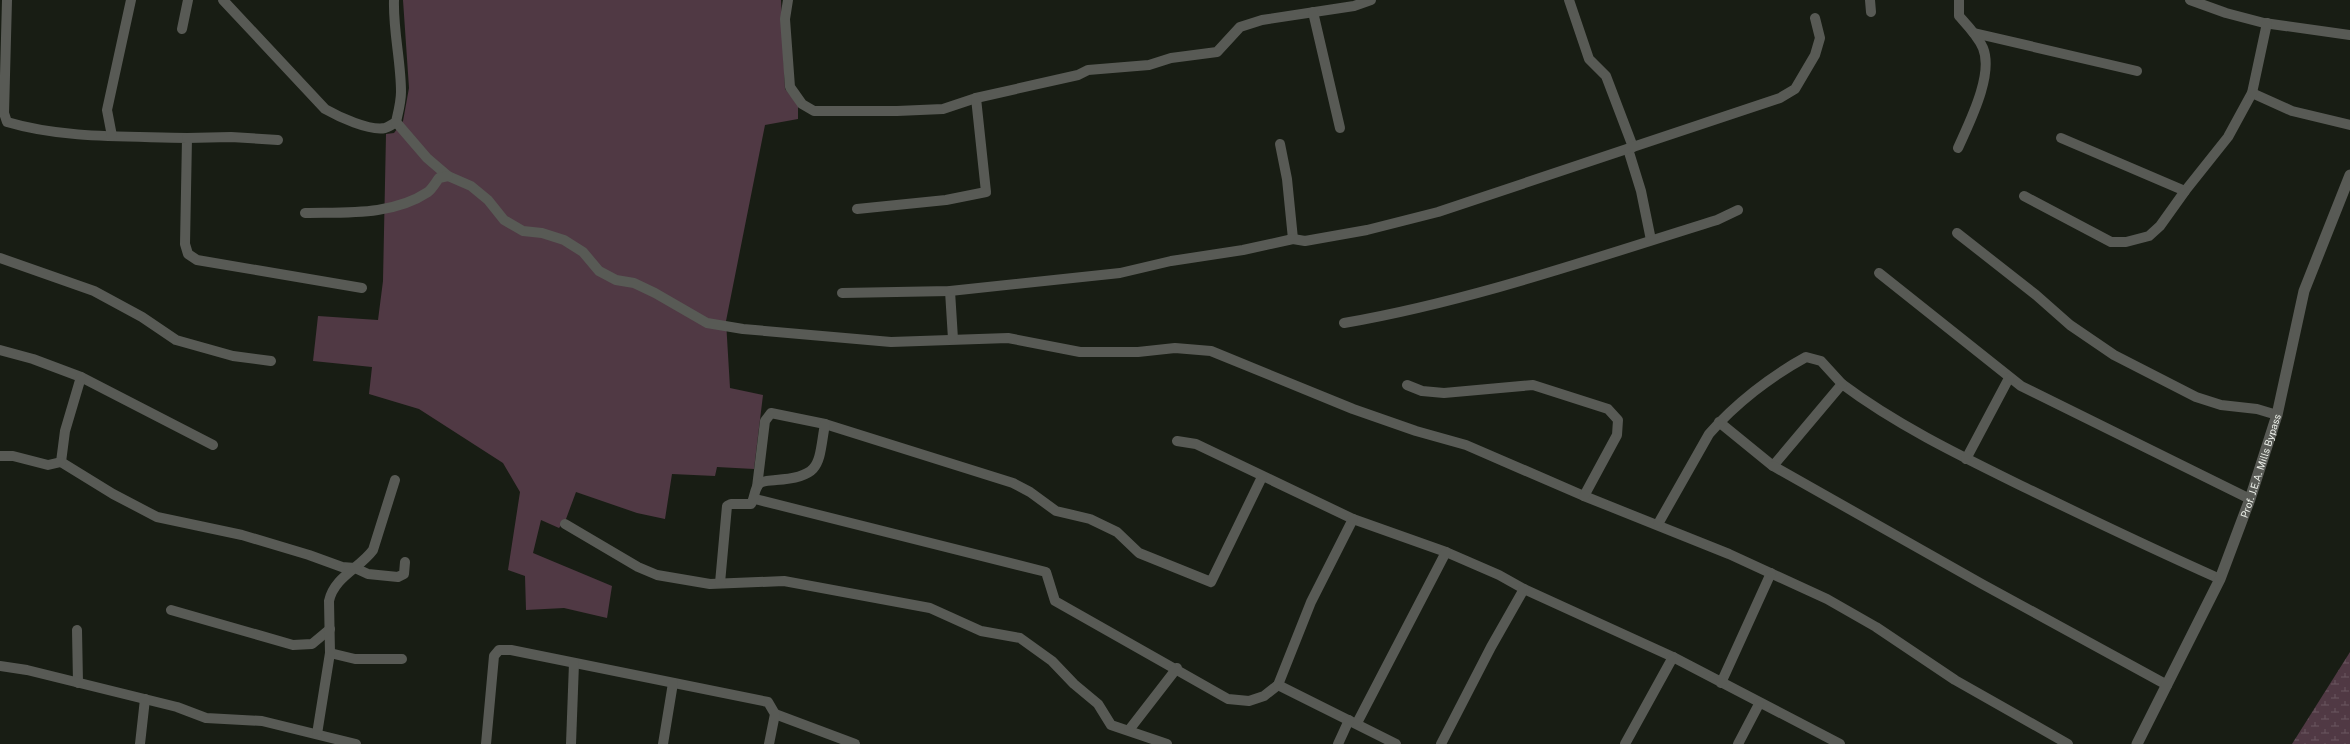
<svg xmlns="http://www.w3.org/2000/svg" width="2350" height="744" font-family="'Public Sans',sans-serif">
<style>
.green{fill:#503944}
.wetland{fill:url(#wetland-marsh)}
.lines{fill:none;stroke-linecap:round;stroke-linejoin:round}
.minor{stroke:#585a55;stroke-width:10}
.tertiary{stroke:#585a55;stroke-width:11}
.labels{text-anchor:middle;stroke-width:3;stroke-linejoin:round;paint-order:stroke}
.street-label{font-size:10px;fill:#eef2eb;stroke:#181d14}
</style>
<defs>
<pattern id="wetland-marsh" width="20" height="14" patternUnits="userSpaceOnUse"><rect width="20" height="14" fill="#503944"/><path d="M1 5h8M5 5V1M11 12h8M15 12V8" fill="none" stroke="#6a565f"/></pattern>
</defs>
<rect width="100%" height="100%" fill="#181d14"/>
<polygon class="green" points="403,0 781,0 785,89 798,104 798,119 765,125 726,321 730,388 763,395 754,469 717,467 715,476 672,474 665,519 637,513 576,492 566,519 559,528 541,520 533,553 612,586 607,618 564,608 526,610 525,576 508,570 520,492 503,463 419,409 369,394 372,367 313,361 318,316 378,320 383,281 386,134 394,133 403,121 409,88"/>
<polygon class="wetland" points="2350,652 2350,744 2292,744"/>
<g class="lines">
<g class="minor">
<path d="M7 0 4 113 7 122C64 139 128 136 187 138L185 244 188 254 197 260 362 288"/>
<path d="M223 0 325 109C339 117 369 131 385 128 388 127 393 124 396 122 398 113 401 102 401 92 401 61 393 31 394 0"/>
<polyline points="788,0 785,19 790,87 802,104 814,111 897,111 943,109 976,98 1078,75 1088,70 1149,65 1171,58 1217,52 1240,27 1262,20 1354,6 1371,0"/>
<polyline points="1569,0 1589,59 1606,76 1633,147"/>
<polyline points="1870,0 1871,12"/>
<polyline points="2190,0 2226,13 2264,23 2350,35"/>
<polyline points="1313,12 1340,128"/>
<polyline points="182,29 188,0"/>
<polyline points="1974,33 2137,71"/>
<polyline points="2252,93 2292,111 2350,125"/>
<polyline points="396,122 427,158 448,176 471,186 488,200 504,220 523,231 542,233 564,240 583,252 599,271 616,280 634,283 655,293 707,323 743,329 891,342 1008,338 1080,352 1138,352 1175,348 1211,351 1353,409 1416,431 1466,445 1584,496 1729,554 1827,599 1876,627 1955,680 2068,744"/>
<polyline points="112,136 107,110 131,0"/>
<polyline points="187,138 231,137 278,140"/>
<polyline points="2061,138 2185,191"/>
<polyline points="1280,144 1287,179 1293,239"/>
<path d="M1958 148C1969 123 1994 75 1983 48 1978 36 1968 26 1959 16V0"/>
<polyline points="1628,149 1641,191 1651,240"/>
<polyline points="2024,196 2111,242 2126,242 2149,236 2160,226 2185,191 2228,137 2252,93 2267,23"/>
<polyline points="857,209 946,200 986,192 976,98"/>
<path d="M305 213C345 212 392 216 428 192 432 189 436 182 439 178L448 176"/>
<polyline points="1957,233 2036,295 2070,325 2114,355 2196,397 2221,405 2257,409 2277,415"/>
<polyline points="0,258 94,291 142,317 176,340 233,356 271,361"/>
<polyline points="1879,273 2021,386 2250,499"/>
<polyline points="950,291 953,339"/>
<polyline points="842,293 950,291 1120,273 1171,261 1243,250 1293,239 1305,241 1367,230 1438,212 1780,98 1795,89 1815,55 1820,38 1815,18"/>
<path d="M1344 323C1471 301 1594 258 1717 220L1738 210"/>
<polyline points="0,350 33,359 81,377 213,445"/>
<polyline points="81,377 65,431 61,462 113,494 157,517 242,535 309,555 342,567 355,568 368,574 398,577 404,574 405,562"/>
<polyline points="1407,385 1422,391 1444,393 1533,385 1608,409 1618,420 1617,435 1584,496"/>
<path d="M1719 422 1773 466 1842 384C1898 426 1963 457 2026 488 2090 519 2155 550 2220 579"/>
<polyline points="1177,441 1196,444 1353,519 1446,552 1499,575 1524,589 1673,657 1840,744"/>
<polyline points="0,456 13,456 48,465 61,462"/>
<polyline points="1966,459 2009,378"/>
<polyline points="1773,466 1982,584 2167,685"/>
<polyline points="757,487 765,421 771,413 825,424 1013,483 1030,492 1056,511 1090,519 1117,532 1139,553 1211,582 1262,477"/>
<polyline points="755,499 1046,572 1055,601 1228,699 1249,701 1264,696 1278,685 1311,602 1353,519"/>
<polyline points="565,524 638,567 657,575 710,584 784,581 930,608 981,631 1020,638 1052,661 1074,684 1098,704 1111,725 1167,744"/>
<path d="M1658 524 1709 434C1735 404 1771 376 1806 357L1821 361 1842 384"/>
<path d="M720 583 727 506 731 504H751C755 498 754 489 759 484 763 480 771 481 776 480 823 477 818 463 825 424"/>
<polyline points="171,610 293,645 312,644 330,629"/>
<polyline points="77,630 78,683"/>
<polyline points="330,653 355,659 402,659"/>
<polyline points="0,666 27,670 177,707 206,718 262,721 356,744"/>
<polyline points="1721,683 1771,573"/>
<polyline points="1278,685 1396,744"/>
<polyline points="775,714 855,744"/>
<polyline points="1357,723 1446,552"/>
<polyline points="1129,730 1177,668"/>
<path d="M317 734 330 653 329 601C334 577 360 568 373 550L395 480"/>
<polyline points="140,744 145,699"/>
<polyline points="486,744 494,656 499,650 511,650 768,702 775,714 769,744"/>
<polyline points="571,744 574,663"/>
<polyline points="663,744 673,683"/>
<polyline points="1338,744 1349,720"/>
<polyline points="1441,744 1491,647 1524,589"/>
<polyline points="1625,744 1673,657"/>
<polyline points="1738,744 1759,704"/>
</g>
<path class="tertiary" id="s1" d="M2137 744 2220 579 2250 499 2277 415 2304 291 2350 175"/>
</g>
<g class="labels">
<g class="street-label">
<text dy="4" stroke="none"><textPath href="#s1" startOffset="305">Prof. J.E.A. Mills Bypass</textPath></text>
</g>
</g>
</svg>
